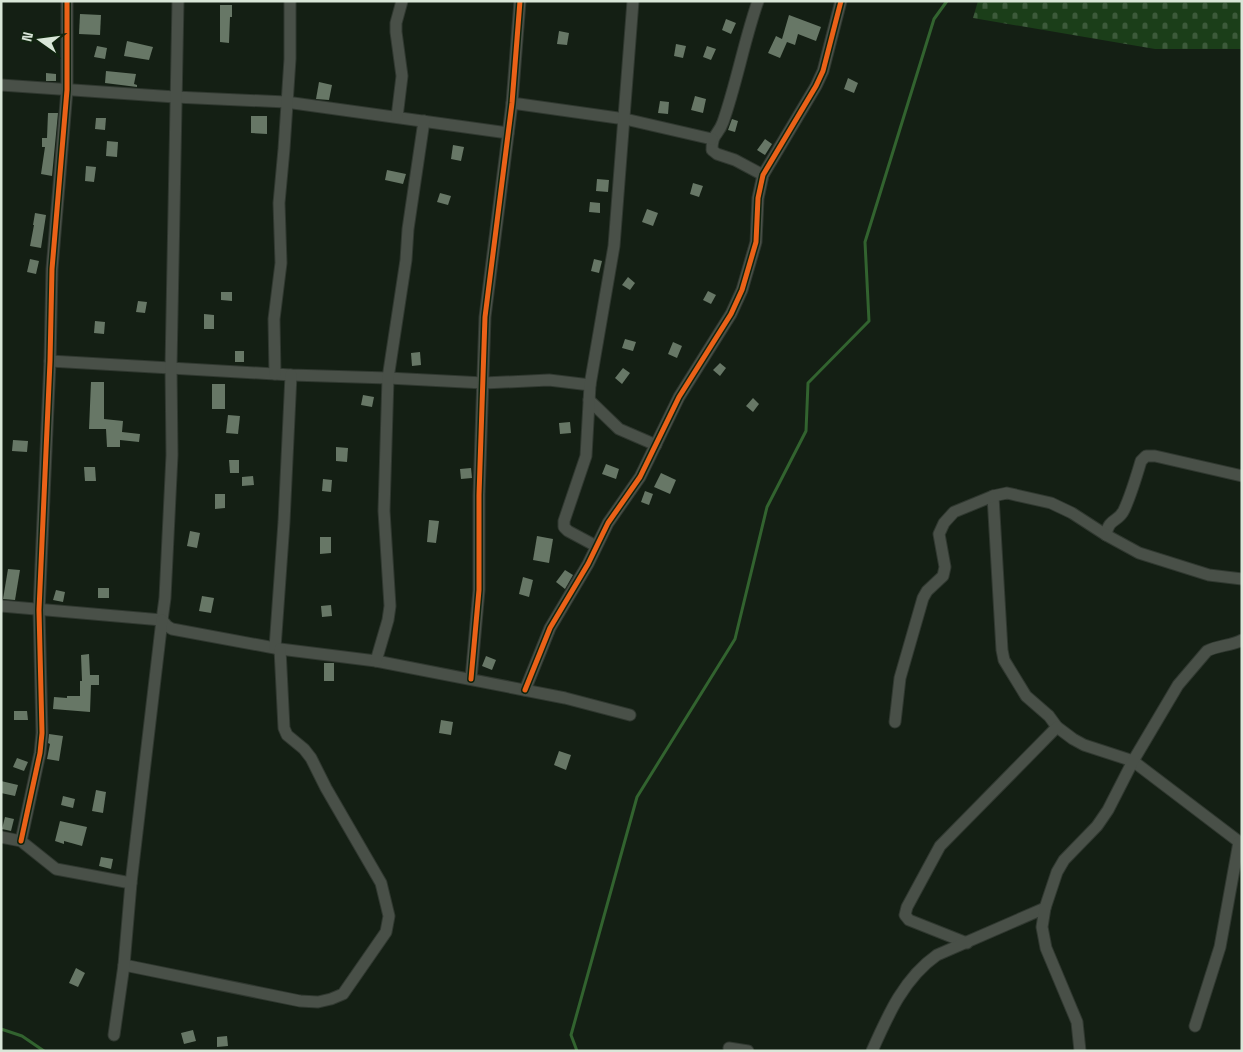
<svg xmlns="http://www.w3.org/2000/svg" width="1243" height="1052" font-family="'Space Grotesk',sans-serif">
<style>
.cemetery{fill:url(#cemetery-stones)}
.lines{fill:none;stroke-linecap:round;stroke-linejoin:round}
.stream{stroke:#32632f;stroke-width:3}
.building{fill:#677766}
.street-casing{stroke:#303830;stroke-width:13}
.street{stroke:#495048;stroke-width:11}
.cycleway-casing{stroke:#10240f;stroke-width:8}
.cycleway{stroke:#ea6118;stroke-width:5}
</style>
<defs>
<pattern id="cemetery-stones" width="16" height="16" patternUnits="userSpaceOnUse" patternTransform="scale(1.25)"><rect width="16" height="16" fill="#1b3e19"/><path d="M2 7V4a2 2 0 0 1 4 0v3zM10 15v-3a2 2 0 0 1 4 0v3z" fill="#3c5a3a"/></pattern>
</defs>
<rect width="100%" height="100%" fill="#141f14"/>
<polygon class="cemetery" points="978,1 1242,1 1242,49 1155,49 973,18"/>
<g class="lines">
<g class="stream">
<polyline points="1,1029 22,1036 44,1051"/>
<polyline points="577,1051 571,1035 637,797 735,639 767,507 806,431 808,383 869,321 865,242 934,19 947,1"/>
</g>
</g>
<g class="building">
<polygon points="220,5 232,5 232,17 230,17 229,43 220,42"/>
<polygon points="80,14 101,15 100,35 79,34"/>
<polygon points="789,15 821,27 816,41 798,34 795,45 787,42 780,58 768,53 776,36 782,39"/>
<polygon points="726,19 736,23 731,34 722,30"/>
<polygon points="559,31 569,33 567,45 557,44"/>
<polygon points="127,41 153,47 149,60 124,56"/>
<polygon points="676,44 686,46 683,58 674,56"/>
<polygon points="97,46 107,48 105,59 94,57"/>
<polygon points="707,46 716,49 711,60 703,57"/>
<polygon points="106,71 136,74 134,84 137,85 137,87 105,83"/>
<polygon points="46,73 56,74 56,81 46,81"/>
<polygon points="848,78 858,83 854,93 844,89"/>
<polygon points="319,82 332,85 329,100 316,99"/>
<polygon points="695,96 706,99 703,113 691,110"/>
<polygon points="660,101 669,102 668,114 658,113"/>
<polygon points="48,113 58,113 52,176 41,174 45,147 42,147 42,138 47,138"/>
<polygon points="251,116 267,116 267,134 251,133"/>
<polygon points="96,118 106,118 105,130 95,129"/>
<polygon points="732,119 738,121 735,132 728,130"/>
<polygon points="765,139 772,144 765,155 757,150"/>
<polygon points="107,141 118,142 117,157 106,156"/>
<polygon points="453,145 464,147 461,161 451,159"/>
<polygon points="86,166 96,167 94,182 85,181"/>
<polygon points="387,170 406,174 403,184 385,180"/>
<polygon points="597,179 609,180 608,192 596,191"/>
<polygon points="693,183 703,186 699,197 690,194"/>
<polygon points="440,193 451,196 448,205 437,202"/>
<polygon points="590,202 600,203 600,213 589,212"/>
<polygon points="647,209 658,213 653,226 642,222"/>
<polygon points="35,213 46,215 41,248 30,246 34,225 33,225"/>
<polygon points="30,259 39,261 36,274 27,272"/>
<polygon points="594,259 602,261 599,273 591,271"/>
<polygon points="628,277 635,283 630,290 622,285"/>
<polygon points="708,291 716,295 711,304 703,300"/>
<polygon points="221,292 232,292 232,301 221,300"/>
<polygon points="138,301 147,302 145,313 136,312"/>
<polygon points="204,314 214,315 214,329 204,329"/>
<polygon points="95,321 105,322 104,334 94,333"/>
<polygon points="625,339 636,342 633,351 622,348"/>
<polygon points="673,342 682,346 677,358 668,354"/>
<rect x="235" y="351" width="9" height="11"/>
<polygon points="420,352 421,365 412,366 411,353"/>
<polygon points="720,363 726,368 720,376 713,370"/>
<polygon points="623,368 630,373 622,384 615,378"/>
<polygon points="91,382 104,382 104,419 123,421 122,432 140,434 139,442 120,440 120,447 107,447 106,429 89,429"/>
<rect x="212" y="384" width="13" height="25"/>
<polygon points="363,395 374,397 372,407 361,405"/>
<polygon points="753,398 759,404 753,412 746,406"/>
<polygon points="228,415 240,416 238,434 226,433"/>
<polygon points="570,422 571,433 560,434 559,423"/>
<polygon points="13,440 28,441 27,452 12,451"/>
<polygon points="336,447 348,448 347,462 336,461"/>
<polygon points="229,460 239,460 239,473 230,473"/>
<polygon points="606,464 619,469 616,479 602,474"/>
<polygon points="84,467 95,467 96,481 85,481"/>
<polygon points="471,468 472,478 461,479 460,469"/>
<polygon points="661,473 676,480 670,494 654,487"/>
<polygon points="253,476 254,485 242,486 242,477"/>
<polygon points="323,479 332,480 331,492 322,491"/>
<polygon points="645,491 653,494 649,505 641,502"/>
<polygon points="215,494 225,494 225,508 215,509"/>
<polygon points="429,520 439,521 436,543 427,542"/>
<polygon points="190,531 200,533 197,548 187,546"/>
<polygon points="537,536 553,539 549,563 533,560"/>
<polygon points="320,537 331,537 331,553 320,554"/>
<polygon points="8,569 20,570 15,600 3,599"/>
<polygon points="565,570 573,575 565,589 556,582"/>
<polygon points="523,577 533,580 529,597 519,594"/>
<rect x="98" y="588" width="11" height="10"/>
<polygon points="56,590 65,592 63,602 53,600"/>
<polygon points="202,596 214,598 211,613 199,611"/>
<polygon points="331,605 332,616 322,617 321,606"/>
<polygon points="89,654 90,675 99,675 99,685 91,685 90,712 53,709 54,697 67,698 67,696 80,696 80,681 82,681 81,655"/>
<polygon points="486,656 496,660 492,670 482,666"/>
<rect x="324" y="663" width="10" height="18"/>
<polygon points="14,711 27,711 28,720 14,720"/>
<polygon points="441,720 453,722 451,735 439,733"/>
<polygon points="49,734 63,736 59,761 47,759 50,744 48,743"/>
<polygon points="559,751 571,755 566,770 554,765"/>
<polygon points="17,758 28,762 24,771 13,767"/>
<polygon points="1,781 18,785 15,796 1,793"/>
<polygon points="96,790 106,792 103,813 92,811"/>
<polygon points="63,796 75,799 73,808 61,805"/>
<polygon points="5,817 14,819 11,831 2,829"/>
<polygon points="60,821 87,827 82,846 64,841 64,844 55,841"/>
<polygon points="101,857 113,859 111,869 99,866"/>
<polygon points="76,968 85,973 78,987 69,983"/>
<polygon points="193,1030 196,1041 184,1044 181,1033"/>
<polygon points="227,1036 228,1046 217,1047 217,1037"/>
</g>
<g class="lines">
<g class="street-casing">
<g id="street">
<path d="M758 1C744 41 737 82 723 122 718 136 712 133 712 150L717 154 735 160 763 175"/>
<polyline points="1,85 175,97 286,102 508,133"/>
<polyline points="512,103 625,119 712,139"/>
<polyline points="397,117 402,76 396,32 396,23 402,1"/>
<polyline points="50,361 291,375 388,378 484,383 549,380 590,385"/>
<polyline points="275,374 274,319 281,263 279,203 284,149 290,59 290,1"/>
<polyline points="589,400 619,429 656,445"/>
<polyline points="993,496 1002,650 1004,660 1026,696 1049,716 1057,727 1073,739 1084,745 1133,761 1242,844"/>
<path d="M1106 535C1109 517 1118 523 1124 510 1131 495 1136 478 1141 461L1146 456H1155L1242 476"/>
<polyline points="596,546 568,531 564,527 564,521 586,456 590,385 614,246 633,1"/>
<polyline points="1,606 162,620 165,598 172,455 171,367 178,1"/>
<polyline points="162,620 167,626 172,629 280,649 376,661 565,698 630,715"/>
<polyline points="275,648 284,522 291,375"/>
<polyline points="376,661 388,620 390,606 384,511 388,378 406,260 408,229 424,121"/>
<polyline points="471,679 479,590 479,495 485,317 512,103 520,1"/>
<polyline points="525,690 550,628 588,564 608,523 640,477 679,397 731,314 742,290 756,242 758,198 763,175 816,86 823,71 841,1"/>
<polyline points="895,722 900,678 923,598 927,591 943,576 945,567 939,534 944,523 954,512 993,496 1007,493 1051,503 1072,513 1106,535 1139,553 1209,575 1242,579"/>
<polyline points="1,837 21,841 56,869 131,883"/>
<polyline points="21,841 40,753 42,733 39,610 50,361 52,269 67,90 67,1"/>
<polyline points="967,943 909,920 905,915 907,907 940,846 1057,727"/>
<polyline points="124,965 300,1001 318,1002 331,999 343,994 386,932 389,916 381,883 326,788 311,758 304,749 287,735 284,728 280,649"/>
<polyline points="1195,1026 1220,947 1239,842"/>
<polyline points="114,1035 124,965 131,883 162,620"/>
<polyline points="729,1048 748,1051"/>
<path d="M872 1051C888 1015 904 978 937 955L1045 908"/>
<path d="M1080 1051 1077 1022 1046 948 1042 927 1045 908 1057 872 1064 860 1097 826 1108 810 1133 761 1178 685 1207 651C1218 645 1231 646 1242 640"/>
</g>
</g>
<use href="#street" class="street"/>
<g class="cycleway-casing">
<g id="cycleway">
<polyline points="471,679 479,590 479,495 485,317 512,103 520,1"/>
<polyline points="525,690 550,628 588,564 608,523 640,477 679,397 731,314 742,290 756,242 758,198 763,175 816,86 823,71 841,1"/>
<polyline points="21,841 40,753 42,733 39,610 50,361 52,269 67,90 67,1"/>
</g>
</g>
<use href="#cycleway" class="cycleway"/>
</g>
<rect width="1243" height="1052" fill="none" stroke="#d9e6d8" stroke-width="5"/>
<g transform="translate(40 40) rotate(284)" stroke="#10240f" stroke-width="4" paint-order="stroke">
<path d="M0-4L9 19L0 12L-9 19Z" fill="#d9e6d8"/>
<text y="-8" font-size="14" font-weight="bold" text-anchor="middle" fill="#d9e6d8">N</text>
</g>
</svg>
